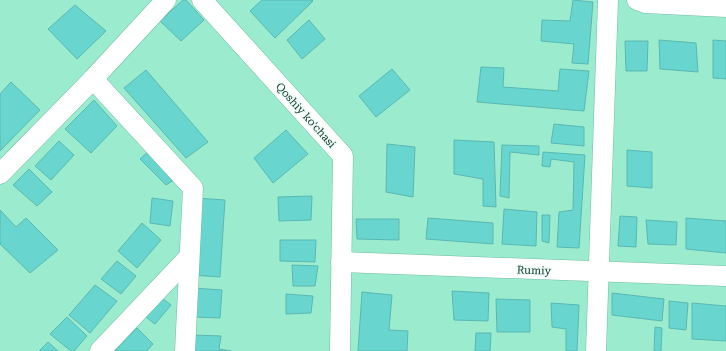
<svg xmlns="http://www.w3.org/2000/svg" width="726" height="351" font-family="'Roboto Serif',serif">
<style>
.building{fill:#68d5ce;stroke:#5ab8b1}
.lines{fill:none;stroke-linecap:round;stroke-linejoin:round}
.minor-casing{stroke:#6dbda1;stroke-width:21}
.minor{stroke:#fff;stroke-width:20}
.labels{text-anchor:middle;stroke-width:3;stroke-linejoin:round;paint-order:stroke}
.street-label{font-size:11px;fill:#103328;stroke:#eefdf7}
</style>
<rect width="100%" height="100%" fill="#9becce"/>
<g class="building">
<polygon points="183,0 186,0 204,20 181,41 160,21"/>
<polygon points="262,0 312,0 313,1 275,38 250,11"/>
<polygon points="573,0 593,2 588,64 572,63 574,44 541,41 542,20 570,21"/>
<polygon points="75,5 106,31 77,59 48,29"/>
<polygon points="309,20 325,39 302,59 287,40"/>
<polygon points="659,40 696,43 698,72 660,69"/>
<polygon points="713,40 726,41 726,79 713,78"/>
<polygon points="625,41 648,41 647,71 626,71"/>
<polygon points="481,67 504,68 503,87 558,91 560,69 589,71 584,111 477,102"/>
<polygon points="392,69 410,90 376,117 359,96"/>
<polygon points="146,70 208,142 186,158 124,88"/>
<polygon points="11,82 40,110 0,151 0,94"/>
<polygon points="94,100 117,126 91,153 65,129"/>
<polygon points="554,124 584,127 584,146 551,143"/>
<polygon points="286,130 308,154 273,183 254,158"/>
<polygon points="454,140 494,142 496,207 483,206 483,179 454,174"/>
<polygon points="59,141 74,155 51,180 35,166"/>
<polygon points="387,144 415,147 413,197 386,192"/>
<polygon points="502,145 539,146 539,155 510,152 509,198 500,196"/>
<polygon points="627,150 652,152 652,188 627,186"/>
<polygon points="149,151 177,178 166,185 140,159"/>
<polygon points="543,152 585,155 579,248 557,247 559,212 573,210 574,162 551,159 550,167 542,166"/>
<polygon points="29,169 52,192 37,206 13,185"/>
<polygon points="312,196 311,220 279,221 278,197"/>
<polygon points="152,198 173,201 170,226 150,223"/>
<polygon points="196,198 225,200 220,277 191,275"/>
<polygon points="504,209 537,212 536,246 502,244"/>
<polygon points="0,210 16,227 26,218 58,250 30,273 0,244"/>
<polygon points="542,215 550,215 549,243 542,241"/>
<polygon points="620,216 637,217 636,247 618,246"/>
<polygon points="428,218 493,223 493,244 426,239"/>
<polygon points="686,218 726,221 726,253 686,249"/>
<polygon points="356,219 399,219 399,240 357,239"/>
<polygon points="646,220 677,222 676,245 648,244"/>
<polygon points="142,223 161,240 137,268 118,251"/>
<polygon points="280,240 316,240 315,262 280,261"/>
<polygon points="117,261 136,276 121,294 101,279"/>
<polygon points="292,265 318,266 315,286 293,286"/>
<polygon points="95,285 117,301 90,333 69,315"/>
<polygon points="193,288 222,290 220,318 193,317"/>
<polygon points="452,291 489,293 488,321 454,320"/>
<polygon points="362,292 392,295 389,330 408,331 407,351 358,351"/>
<polygon points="612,293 664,299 662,321 612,315"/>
<polygon points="286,294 313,296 311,313 286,314"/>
<polygon points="162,298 171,305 155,324 146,317"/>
<polygon points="496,299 530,300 530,332 497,332"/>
<polygon points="669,301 688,303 686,330 669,328"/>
<polygon points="551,303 579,305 577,351 566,351 566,329 552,327"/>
<polygon points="692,303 726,306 726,341 692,339"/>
<polygon points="67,317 87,336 74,351 71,351 50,334"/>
<polygon points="655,327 662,328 661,351 654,351"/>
<polygon points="137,328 153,344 147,351 115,351"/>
<polygon points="476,333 491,333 490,351 475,351"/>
<polygon points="193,335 221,336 219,349 231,351 192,351"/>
<polygon points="48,342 58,351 39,351"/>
</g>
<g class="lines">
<g class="minor-casing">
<g id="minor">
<polyline points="202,0 343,156 340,351"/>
<polyline points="637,0 645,3 726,7"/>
<polyline points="93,79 193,188 185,351"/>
<polyline points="0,174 93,79 166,0"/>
<polyline points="341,262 726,276"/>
<polyline points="100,351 189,257"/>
<polyline points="596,351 608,0"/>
</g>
</g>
<use href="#minor" class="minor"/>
</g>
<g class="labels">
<g class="street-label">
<text transform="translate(306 115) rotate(48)" y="4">Qoshiy ko'chasi</text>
<text transform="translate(534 270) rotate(2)" y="4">Rumiy</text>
</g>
</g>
</svg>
